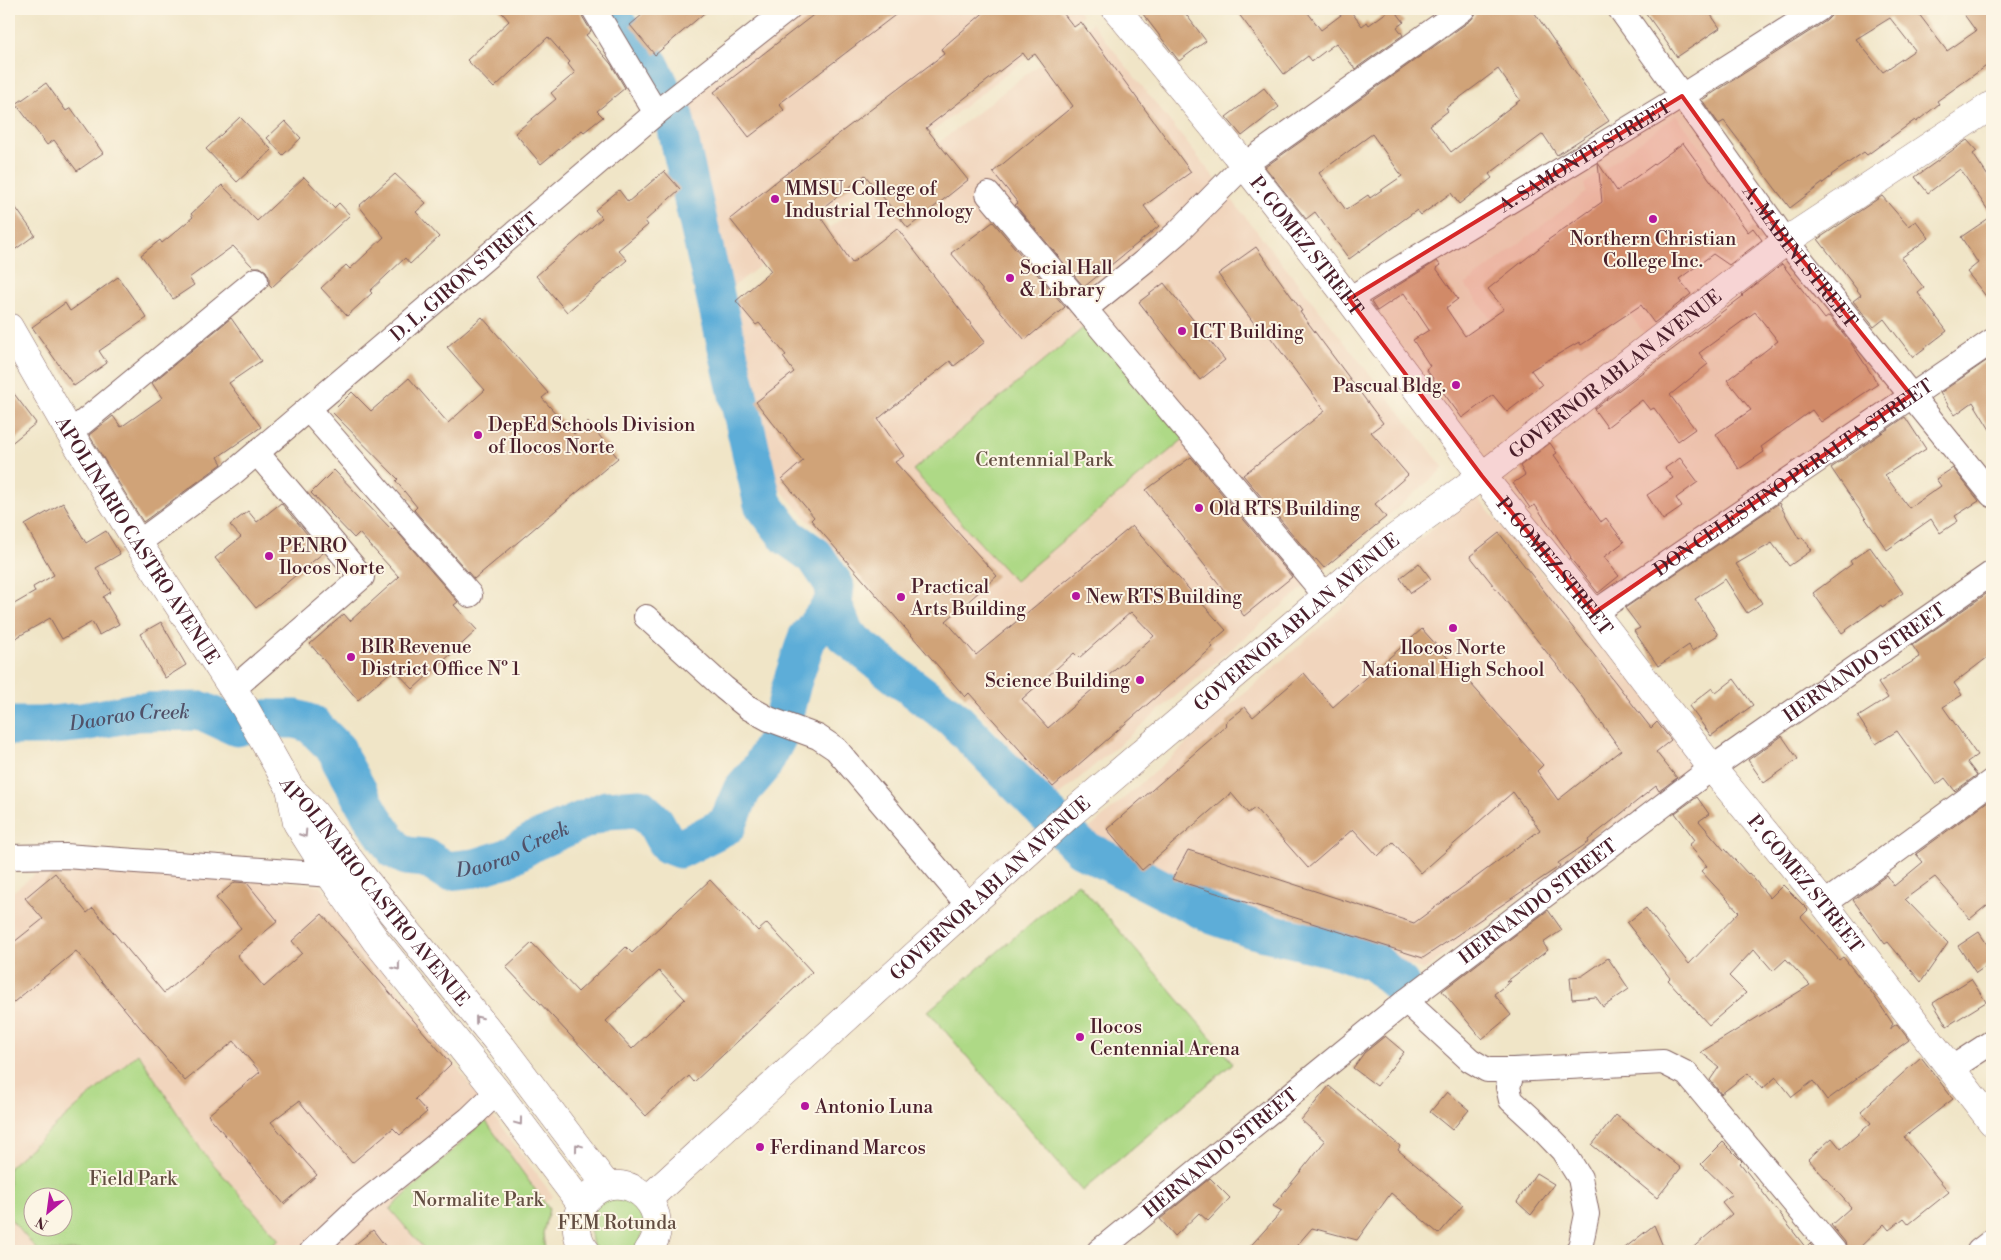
<svg xmlns="http://www.w3.org/2000/svg" width="2001" height="1260" font-family="'Libre Bodoni',serif">
<style>
.built{fill:#f1d5bd;fill-rule:evenodd}
.green{fill:#aed986;stroke:#7c7c58;fill-rule:evenodd}
.lines{fill:none;stroke-linecap:round;stroke-linejoin:round}
.stream{stroke:#5dadd8;stroke-width:6}
.river{stroke:#5dadd8;stroke-width:39}
.building{fill:#d0a378;fill-rule:evenodd}
.minor-casing{stroke:#846462;stroke-width:26}
.major-casing{stroke:#846462;stroke-width:29}
.minor{stroke:#fff;stroke-width:24}
.major{stroke:#fff;stroke-width:28}
.oneway{stroke:#ae9aa0}
.marked{fill:#d62828;fill-opacity:0.2;stroke:#d62828;stroke-width:4;stroke-linejoin:round}
.poi-dot{fill:#b5179e;stroke:#fcf5e5;stroke-width:2}
.labels{text-anchor:middle;stroke-width:4;stroke-linejoin:round;paint-order:stroke}
.street-label{font-size:19px;fill:#4a1f2b;stroke:#fcf5e5}
.poi-label{font-size:19px;fill:#4a1f2b;stroke:#fcf5e5;text-anchor:start}
.park-label{font-size:19px;fill:#634e42;stroke:#fcf5e5}
.water-label{font-size:20px;font-style:italic;fill:#515168;stroke:#fcf5e5}
</style>
<rect width="100%" height="100%" fill="#fcf5e5"/>
<filter id="ink" filterUnits="userSpaceOnUse"><feTurbulence type="fractalNoise" baseFrequency=".02" numOctaves="2"/><feDisplacementMap in="SourceGraphic" scale="10" xChannelSelector="R" yChannelSelector="G"/><feConvolveMatrix kernelMatrix="1 2 1 2 8 2 1 2 1" color-interpolation-filters="sRGB"/></filter>
<filter id="wash" filterUnits="userSpaceOnUse"><feTurbulence type="fractalNoise" baseFrequency=".0096" numOctaves="4" result="noise"/><feDisplacementMap in="SourceGraphic" scale="20" xChannelSelector="R" yChannelSelector="G"/><feGaussianBlur stdDeviation="1.12" result="paint"/><feColorMatrix in="noise" values="0 0 0 0 0 0 0 0 0 0 0 0 0 0 0 0 0 1.4 0 .05"/><feComposite in="paint" operator="in"/></filter>
<g filter="url(#wash)">
<rect width="100%" height="100%" fill="#f0e5c7"/>
<g class="built">
<polygon points="806,9 1077,9 1082,15 725,293 683,105"/>
<polygon points="1092,23 1444,468 1056,798 762,469 736,301"/>
<polygon points="1676,115 1776,246 1650,341 1597,272 1507,339 1465,285 1586,192 1584,184"/>
<polygon points="1473,493 1705,763 1496,915 1424,970 1144,878 1081,836"/>
<path d="M56 857 321 886 553 1196 488 1251H9V895ZM32 1198H62V1228H32Z"/>
</g>
<g class="green">
<polygon points="1088,324 1187,436 1015,581 913,470"/>
<polygon points="1078,883 1233,1063 1082,1191 928,1011"/>
<path d="M138 1053 202 1151 279 1240 266 1251H38L9 1217V1167ZM32 1198H62V1228H32Z"/>
<polygon points="485,1120 549,1209 543,1233 545,1251 426,1251 390,1209"/>
<polygon points="621,1192 647,1214 638,1251 594,1251 586,1209"/>
</g>
<g class="lines">
<polyline class="stream" points="1509,1059 1537,1058"/>
<g class="river">
<polyline points="605,9 638,53 650,65 660,86"/>
<polyline points="673,112 763,504 788,537 815,556 835,586 833,604 845,635 901,679 953,718 1081,848 1213,915 1253,929 1340,950 1374,962 1400,984"/>
<path id="s1" d="M9 726H42L83 722 137 712 202 711 237 727 266 719H296L311 724 337 750 341 761 373 818 395 850 406 856 426 858 447 871 475 868 507 858 533 842 606 810 640 808 655 822 667 844 680 849 727 825 742 790 761 768 779 734 792 683 807 638 833 604"/>
</g>
</g>
<g id="blocks">
<g class="building">
<polygon points="499,9 580,9 582,16 591,31 586,35 611,64 625,88 597,111 603,117 584,132 582,130 541,164 515,133 556,99 551,93 575,73 568,64 570,62 548,37 494,88 467,60 509,21"/>
<polygon points="649,9 709,9 655,55 630,25"/>
<polygon points="821,9 903,9 779,104 784,110 749,137 714,92"/>
<path d="M988 9H1060L1074 27 1081 22 1191 172 1144 206 1159 226 1084 287 1015 205 1018 203 993 172 1073 106 1035 54 1027 59 1023 53 926 128 968 180 908 228 865 175 817 212 852 263 897 228 985 342 954 366 950 361 878 419 904 456 895 462 997 576 946 621 976 655 1132 526 1226 630 1210 644 1213 647 1053 787 969 693 965 697 811 520 814 517 782 479 803 461 756 402 794 372 783 357 786 355 759 323 756 325 736 301 771 271 730 219 778 180 944 54 941 49ZM1131 612 1154 636 1048 728 1022 699 1074 653 1079 658Z"/>
<polygon points="1139,9 1182,9 1206,41 1179,61"/>
<polygon points="1235,9 1305,9 1321,30 1349,9 1362,26 1367,22 1369,25 1391,9 1394,9 1404,22 1397,27 1403,35 1355,69 1336,43 1312,61 1308,56 1284,74"/>
<path d="M1477 9H1532L1609 121 1557 155 1543 134 1489 174 1492 178 1459 204 1451 193 1421 215 1417 210 1349 259 1315 212 1306 219 1265 167 1471 20 1475 15ZM1498 69 1520 100 1451 152 1430 125 1448 111 1446 108ZM1372 134 1402 176 1370 198 1368 195 1346 210 1319 173Z"/>
<polygon points="1643,9 1707,9 1720,28 1677,57"/>
<path d="M1833 9H1915L1947 51 1976 31 1960 9H1992V62L1937 101 1939 104 1916 122 1915 120 1867 155 1864 152 1831 175 1832 176 1790 208 1724 121 1719 124 1702 100 1826 21 1831 16ZM1890 18 1915 50 1883 72 1856 39Z"/>
<polygon points="46,83 66,111 71,108 103,153 77,171 54,140 47,145 16,104"/>
<polygon points="1264,88 1279,107 1242,136 1226,117"/>
<polygon points="240,117 272,150 237,182 206,149"/>
<polygon points="285,121 301,138 283,155 267,138"/>
<polygon points="1967,140 1977,151 1973,154 1992,182 1992,304 1967,272 1978,263 1961,237 1992,216 1960,169 1928,193 1915,177"/>
<polygon points="1683,143 1748,232 1753,228 1762,240 1729,265 1713,254 1679,279 1691,294 1654,323 1641,305 1581,345 1579,342 1531,370 1542,385 1507,412 1493,395 1462,418 1426,369 1430,366 1413,340 1429,330 1404,293 1377,311 1371,302 1437,261 1440,265 1436,268 1458,299 1446,308 1465,336 1504,309 1488,289 1548,241 1548,240 1602,202 1598,163 1617,191"/>
<polygon points="664,171 680,189 645,221 648,225 618,250 627,260 567,312 536,276 602,218 595,210 619,190 628,202"/>
<polygon points="395,174 426,203 416,212 439,237 410,264 405,258 370,291 372,293 347,316 321,288 346,265 350,269 384,237 359,206"/>
<polygon points="304,177 334,208 339,203 350,215 272,287 269,284 269,277 266,271 260,267 253,267 233,246 189,278 194,285 173,299 141,255 160,240 162,243 193,217 191,214 222,185 257,221"/>
<polygon points="1882,196 1908,226 1916,221 1929,238 1901,258 1924,288 1918,293 1947,331 1913,357 1884,319 1874,327 1853,301 1861,295 1818,239"/>
<polygon points="9,198 35,235 9,254"/>
<polygon points="993,222 1065,307 1025,340 951,253"/>
<polygon points="1256,247 1302,311 1300,312 1383,423 1371,432 1408,475 1375,504 1386,517 1324,568 1316,559 1314,560 1243,475 1325,411 1268,334 1264,337 1218,274"/>
<polygon points="1782,264 1825,319 1829,316 1851,343 1878,384 1821,422 1812,410 1761,447 1764,452 1739,469 1716,434 1751,410 1727,380 1778,341 1755,312 1699,353 1708,364 1670,395 1695,429 1678,441 1654,408 1650,410 1642,400 1607,427 1594,409 1743,296 1742,295"/>
<polygon points="118,277 147,318 99,351 107,363 74,386 32,327 65,303 70,311"/>
<polygon points="1164,283 1225,360 1200,380 1139,302"/>
<polygon points="482,317 548,393 542,398 574,434 588,422 618,458 474,579 414,510 417,507 396,481 398,479 332,412 352,392 371,411 409,378 448,423 485,390 447,347"/>
<polygon points="231,318 261,361 229,383 261,427 218,457 222,464 143,522 89,435 113,416 121,427 162,398 152,383"/>
<polygon points="1992,357 1992,433 1973,402 1955,415 1940,393"/>
<polygon points="9,387 36,423 9,445"/>
<polygon points="1905,417 1926,449 1885,475 1909,508 1941,486 1936,479 1953,468 1979,501 1955,516 1958,521 1940,533 1931,519 1887,550 1831,468"/>
<polygon points="1550,443 1557,453 1554,455 1601,522 1606,518 1624,542 1604,557 1619,576 1598,593 1570,558 1571,557 1535,505 1530,508 1513,483 1525,475 1520,466"/>
<polygon points="1191,457 1292,577 1244,616 1146,490"/>
<polygon points="1680,458 1698,482 1676,498 1682,507 1663,520 1647,495 1673,478 1665,468"/>
<polygon points="334,470 392,530 394,528 458,602 454,605 477,630 413,689 394,669 358,700 310,644 344,614 350,621 399,577 359,533 354,538 311,493"/>
<polygon points="63,503 86,543 106,531 120,554 96,568 111,592 103,597 119,624 99,635 92,622 62,639 50,618 9,642 9,607 35,592 33,587 54,575 25,525"/>
<polygon points="281,503 323,553 256,608 215,558 241,537 230,525 248,511 257,522"/>
<polygon points="1779,503 1799,539 1802,537 1812,550 1789,566 1772,543 1736,564 1762,603 1747,613 1725,579 1695,599 1718,635 1692,651 1689,645 1658,666 1634,631 1640,628 1625,608"/>
<polygon points="1499,533 1651,728 1657,722 1671,740 1656,752 1677,778 1659,791 1656,786 1588,840 1589,842 1558,863 1560,866 1423,958 1172,879 1188,850 1414,923 1540,830 1513,792 1421,873 1393,842 1378,856 1353,829 1308,868 1255,808 1248,813 1231,793 1142,870 1107,829 1227,725 1225,723 1245,707 1253,717 1304,673 1333,707 1422,629 1543,765 1537,771 1558,800 1621,750 1576,689 1470,556"/>
<polygon points="1870,547 1903,593 1882,607 1881,605 1842,633 1813,593 1852,564 1850,561"/>
<polygon points="1419,563 1431,579 1411,593 1400,578"/>
<polygon points="1989,592 1992,596 1992,654 1954,683 1962,695 1943,707 1977,755 1967,762 1977,775 1955,791 1945,778 1936,785 1897,731 1876,744 1858,717 1888,698 1878,683 1920,657 1912,645"/>
<polygon points="161,622 186,665 165,678 140,634"/>
<polygon points="1734,679 1753,705 1711,736 1689,706 1712,688 1716,693"/>
<polygon points="1782,736 1798,759 1764,783 1748,760"/>
<polygon points="1697,797 1709,814 1699,821 1724,850 1725,849 1748,874 1749,873 1770,898 1783,885 1808,910 1801,917 1839,960 1843,957 1872,993 1893,1024 1889,1029 1897,1024 1909,1040 1827,1100 1813,1081 1792,1097 1776,1077 1762,1089 1748,1073 1721,1094 1710,1080 1719,1067 1701,1052 1810,985 1786,959 1773,971 1754,949 1729,976 1746,993 1709,1025 1668,980 1670,978 1627,923 1646,908 1689,964 1739,912 1701,871 1707,866 1689,845 1695,840 1675,813"/>
<polygon points="1992,798 1992,901 1970,919 1958,905 1959,904 1935,877 1905,899 1948,943 1921,982 1888,942 1885,944 1853,900 1887,875 1894,886 1923,862 1916,854"/>
<polygon points="55,873 87,913 93,908 164,993 241,928 216,898 235,882 247,883 278,921 237,955 264,987 302,953 292,941 322,914 451,1064 415,1099 427,1112 400,1135 393,1128 352,1163 299,1101 271,1122 317,1175 284,1204 208,1115 260,1072 234,1041 185,1081 76,951 9,1006 9,946 43,919 25,898"/>
<path d="M710 880 758 931 767 923 812 972 694 1082 689 1076 646 1116 506 967 532 943 578 992 626 947 632 953ZM659 971 685 999 632 1049 606 1021Z"/>
<polygon points="1548,910 1562,930 1543,943 1548,950 1506,982 1511,981 1494,994 1511,1015 1482,1039 1442,991"/>
<polygon points="1979,932 1992,952 1992,962 1976,973 1958,946"/>
<polygon points="1608,958 1629,989 1603,1007 1596,997 1572,999 1570,977 1582,976"/>
<polygon points="1971,979 1986,1002 1947,1026 1933,1003"/>
<polygon points="1385,1036 1404,1052 1377,1086 1353,1068 1364,1053"/>
<polygon points="1921,1057 1953,1099 1904,1137 1949,1192 1909,1224 1904,1218 1889,1230 1884,1224 1856,1251 1847,1251 1845,1242 1831,1225 1851,1207 1808,1159 1832,1138 1841,1149 1871,1123 1861,1111"/>
<polygon points="1329,1086 1400,1146 1398,1150 1463,1205 1439,1234 1391,1193 1357,1240 1312,1228 1292,1251 1246,1251 1282,1211 1273,1206 1325,1141 1301,1120"/>
<polygon points="1447,1092 1469,1110 1452,1130 1430,1112"/>
<polygon points="1616,1115 1681,1168 1657,1198 1592,1145"/>
<polygon points="1723,1142 1742,1161 1740,1163 1806,1248 1810,1244 1816,1251 1689,1251 1732,1214 1722,1202 1732,1194 1701,1164"/>
<polygon points="1536,1173 1554,1184 1531,1215 1517,1202"/>
<polygon points="1210,1178 1230,1198 1208,1221 1199,1213 1175,1236 1160,1219"/>
<polygon points="1654,1225 1665,1251 1621,1251"/>
<polygon points="373,1230 389,1251 347,1251"/>
</g>
</g>
</g>
<g filter="url(#ink)">
<use href="#blocks" fill-opacity="0" stroke="#846462" stroke-width="1"/>
<g class="lines">
<g class="minor-casing">
<g id="minor">
<polyline points="594,9 656,113"/>
<path id="s2" d="M1620 9 1786 241 1992 495"/>
<polyline points="988,194 1085,309"/>
<path id="s3" d="M1349 299 1682 96 1819 9"/>
<polyline points="308,409 470,595"/>
<polyline points="70,433 256,280"/>
<path id="s4" d="M138 543 234 472 656 113 788 9"/>
<polyline points="1326,596 1085,309 1146,260 1178,232 1244,165 1463,9"/>
<path id="s5" d="M1594 613 1992 341"/>
<polyline points="646,617 724,688 749,708 769,719 818,737 836,749 969,906"/>
<polyline points="233,689 362,577 257,453"/>
<polyline points="9,857 65,856 346,876"/>
<polyline points="1824,904 1992,781"/>
<polyline points="1406,1001 1470,1060 1487,1070 1513,1070 1663,1062 1687,1074 1834,1251"/>
<polyline points="1952,1068 1992,1042"/>
<polyline points="1513,1070 1508,1087 1511,1100 1536,1123 1563,1151 1580,1178 1587,1214 1580,1248 1577,1251"/>
<polyline points="312,1251 360,1206 469,1119 497,1092"/>
<path id="s6" d="M1099 1251 1406 1001 1712 768 1992 573"/>
<polyline points="1979,1251 1992,1241"/>
</g>
</g>
<g class="major-casing">
<g id="major">
<path id="s7" d="M1116 9 1235 153 1349 299 1482 476 1594 613 1712 768 1824 904 1992 1122"/>
<path id="s8" d="M9 327 70 433 138 543 244 706 290 788 314 813 362 876 502 1047 607 1186"/>
<polyline points="290,788 297,823 330,875 376,941 497,1092 582,1205"/>
<path id="s9" d="M648 1199 1069 815 1391 541 1490 470 1786 241 1992 105"/>
<path d="M586 1251C578 1242 576 1230 577 1219 579 1208 585 1199 593 1193 631 1165 677 1214 648 1251"/>
</g>
</g>
<use href="#minor" class="minor"/>
<use href="#major" class="major"/>
</g>
<defs><path id="oneway-chevron" d="M-2-3.5L2.5 0L-2 3.5" fill="none" stroke-width="1.6" stroke-linecap="round" stroke-linejoin="round" transform="scale(1.25)"/></defs>
<g class="oneway">
<use href="#oneway-chevron" transform="translate(304 834) rotate(57)"/>
<use href="#oneway-chevron" transform="translate(397 967) rotate(52)"/>
<use href="#oneway-chevron" transform="translate(478 1019) rotate(-129)"/>
<use href="#oneway-chevron" transform="translate(519 1122) rotate(53)"/>
<use href="#oneway-chevron" transform="translate(578 1147) rotate(-127)"/>
</g>
</g>
<path class="marked" d="M1682 96 1783 236 1911 395 1594 613 1482 476 1349 299Z"/>
<g class="poi-dot">
<circle cx="775" cy="199" r="5"/>
<circle cx="1653" cy="219" r="5"/>
<circle cx="1010" cy="278" r="5"/>
<circle cx="1182" cy="331" r="5"/>
<circle cx="1456" cy="385" r="5"/>
<circle cx="478" cy="435" r="5"/>
<circle cx="1199" cy="508" r="5"/>
<circle cx="269" cy="556" r="5"/>
<circle cx="1076" cy="596" r="5"/>
<circle cx="901" cy="597" r="5"/>
<circle cx="1453" cy="628" r="5"/>
<circle cx="351" cy="657" r="5"/>
<circle cx="1140" cy="680" r="5"/>
<circle cx="1080" cy="1037" r="5"/>
<circle cx="805" cy="1106" r="5"/>
<circle cx="760" cy="1147" r="5"/>
</g>
<g class="labels">
<g class="street-label">
<text dy="7" stroke="none"><textPath href="#s3" startOffset="276">A. SAMONTE STREET</textPath></text>
<text dy="7" stroke="none"><textPath href="#s7" startOffset="304">P. GOMEZ STREET</textPath></text>
<text dy="7" stroke="none"><textPath href="#s2" startOffset="306">A. MABINI STREET</textPath></text>
<text dy="7" stroke="none"><textPath href="#s4" startOffset="421">D. L. GIRON STREET</textPath></text>
<text dy="7" stroke="none"><textPath href="#s9" startOffset="1272">GOVERNOR ABLAN AVENUE</textPath></text>
<text dy="7" stroke="none"><textPath href="#s5" startOffset="241">DON CELESTINO PERALTA STREET</textPath></text>
<text dy="7" stroke="none"><textPath href="#s8" startOffset="249">APOLINARIO CASTRO AVENUE</textPath></text>
<text dy="7" stroke="none"><textPath href="#s7" startOffset="709">P. GOMEZ STREET</textPath></text>
<text dy="7" stroke="none"><textPath href="#s9" startOffset="868">GOVERNOR ABLAN AVENUE</textPath></text>
<text dy="7" stroke="none"><textPath href="#s6" startOffset="966">HERNANDO STREET</textPath></text>
<text dy="7" stroke="none"><textPath href="#s7" startOffset="1114">P. GOMEZ STREET</textPath></text>
<text dy="7" stroke="none"><textPath href="#s9" startOffset="462">GOVERNOR ABLAN AVENUE</textPath></text>
<text dy="7" stroke="none"><textPath href="#s6" startOffset="561">HERNANDO STREET</textPath></text>
<text dy="7" stroke="none"><textPath href="#s8" startOffset="674">APOLINARIO CASTRO AVENUE</textPath></text>
<text dy="7" stroke="none"><textPath href="#s6" startOffset="156">HERNANDO STREET</textPath></text>
</g>
<g class="poi-label">
<text x="785" y="195">MMSU-College of<tspan x="785" dy="22">Industrial Technology</tspan></text>
<text x="1653" y="245" text-anchor="middle">Northern Christian<tspan x="1653" dy="22">College Inc.</tspan></text>
<text x="1020" y="274">Social Hall<tspan x="1020" dy="22">&amp; Library</tspan></text>
<text x="1192" y="338">ICT Building</text>
<text x="1446" y="392" text-anchor="end">Pascual Bldg.</text>
<text x="488" y="431">DepEd Schools Division<tspan x="488" dy="22">of Ilocos Norte</tspan></text>
<text x="1209" y="515">Old RTS Building</text>
<text x="279" y="552">PENRO<tspan x="279" dy="22">Ilocos Norte</tspan></text>
<text x="911" y="593">Practical<tspan x="911" dy="22">Arts Building</tspan></text>
<text x="1086" y="603">New RTS Building</text>
<text x="361" y="653">BIR Revenue<tspan x="361" dy="22">District Office № 1</tspan></text>
<text x="1453" y="654" text-anchor="middle">Ilocos Norte<tspan x="1453" dy="22">National High School</tspan></text>
<text x="1130" y="687" text-anchor="end">Science Building</text>
<text x="1090" y="1033">Ilocos<tspan x="1090" dy="22">Centennial Arena</tspan></text>
<text x="815" y="1113">Antonio Luna</text>
<text x="770" y="1154">Ferdinand Marcos</text>
</g>
<g class="park-label">
<text x="1044" y="466">Centennial Park</text>
<text x="133" y="1185">Field Park</text>
<text x="478" y="1206">Normalite Park</text>
<text x="617" y="1229">FEM Rotunda</text>
</g>
<g class="water-label">
<text dy="7" stroke="none"><textPath href="#s1" startOffset="121">Daorao Creek</textPath></text>
<text dy="7" stroke="none"><textPath href="#s1" startOffset="588">Daorao Creek</textPath></text>
</g>
</g>
<rect width="2001" height="1260" fill="none" stroke="#fcf5e5" stroke-width="30"/>
<g transform="translate(48 1212) rotate(209)"><circle r="24" fill="#fcf5e5" stroke="#b59f9b"/>
<path d="M0-4L9 19L0 12L-9 19Z" fill="#b5179e"/>
<text y="-8" font-size="14" font-weight="bold" text-anchor="middle" fill="#4a1f2b">N</text>
</g>
</svg>
